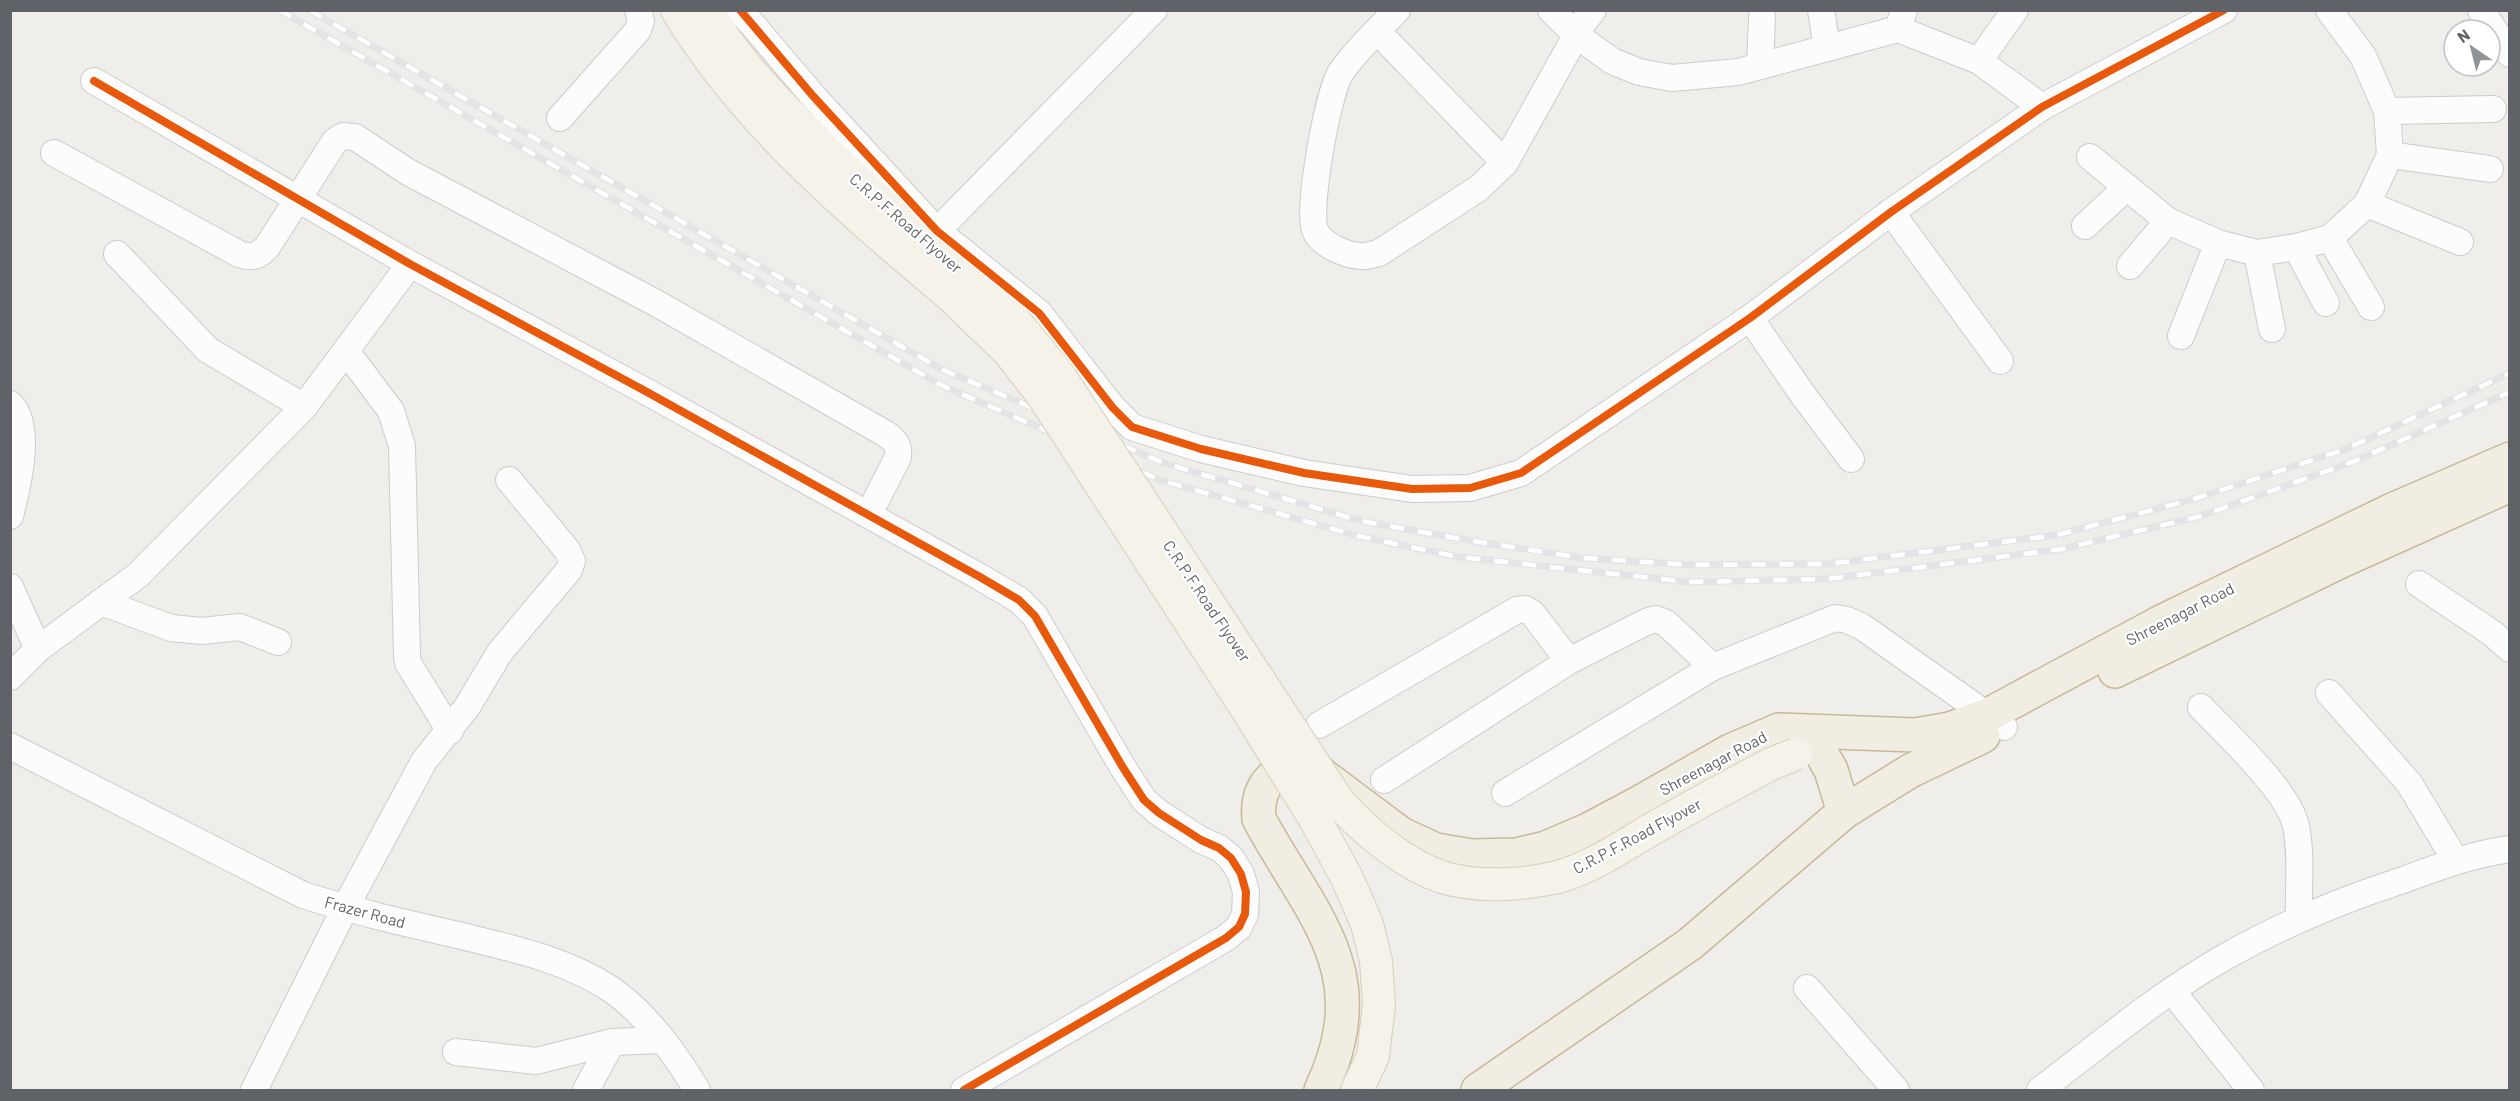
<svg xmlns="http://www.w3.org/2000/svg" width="2520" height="1101" font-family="Barlow,sans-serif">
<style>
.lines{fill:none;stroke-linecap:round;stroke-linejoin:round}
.minor-casing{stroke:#cbcccc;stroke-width:28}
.major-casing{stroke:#d7ceb8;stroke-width:34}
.highway-casing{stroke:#c8b996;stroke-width:36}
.minor{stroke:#fdfcfc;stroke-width:26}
.major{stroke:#f4f2e9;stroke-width:32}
.highway{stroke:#f0ede3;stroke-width:33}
.rail-casing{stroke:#e4e4e4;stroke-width:7}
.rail{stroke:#fff;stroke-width:4.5;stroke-dasharray:14;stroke-linecap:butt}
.major-bridge-casing{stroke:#d7ceb8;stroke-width:34;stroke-linecap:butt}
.major-bridge{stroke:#f4f2e9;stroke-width:32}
.cycleway-casing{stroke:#fff;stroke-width:11}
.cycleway{stroke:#e8590c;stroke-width:8}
.labels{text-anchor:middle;stroke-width:4.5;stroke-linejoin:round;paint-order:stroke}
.street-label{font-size:16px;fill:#5f6368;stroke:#fff}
</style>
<rect width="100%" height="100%" fill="#efeeea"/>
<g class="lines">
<g class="minor-casing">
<g id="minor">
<polyline points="740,10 813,96 937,231 1039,313 1113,408 1132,427 1201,449 1304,473 1412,489 1470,488 1521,473 1750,318 1891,212 2042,107 2224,10"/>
<path d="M1397 10C1378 30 1356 50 1341 72 1328 91 1307 209 1315 230 1320 244 1345 255 1360 256 1366 257 1373 254 1379 253L1479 188 1505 163 1583 23 1593 10"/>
<polyline points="1551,10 1576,35 1612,61 1639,72 1672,78 1738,72 1898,29 1904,10"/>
<polyline points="1821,10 1827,48"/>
<polyline points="2481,10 2510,54"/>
<polyline points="1898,29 1979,61 2042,107"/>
<polyline points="1377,31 1505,163"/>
<polyline points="1979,61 2015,10"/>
<polyline points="1760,66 1762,17"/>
<polyline points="94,81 410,264 647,392 980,577 1019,600 1035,616 1122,766 1144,800 1159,813 1201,840 1219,848 1231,858 1241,874 1246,892 1245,914 1239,927 1226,938 964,1090"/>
<polyline points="2387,111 2493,109"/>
<polyline points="560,118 638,30 641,21 638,10"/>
<path d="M54 153 239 254C252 258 258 257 267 247L335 141 343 136 355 137 408 172 656 303 886 434C896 441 899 446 898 457L869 514"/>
<polyline points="2390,155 2490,169"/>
<polyline points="2090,157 2168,221 2218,243 2257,253 2296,247 2330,238 2367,204 2390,155 2387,111 2363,56 2329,10"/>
<polyline points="2367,204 2460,242"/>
<polyline points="1891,212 2000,361"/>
<polyline points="2085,226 2127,187"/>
<polyline points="937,231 1154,10"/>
<polyline points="2330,238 2371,307"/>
<polyline points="2296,247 2326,303"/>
<polyline points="2257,253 2272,329"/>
<polyline points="117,254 208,350 304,407"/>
<polyline points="2130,266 2168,221"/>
<polyline points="1750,318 1803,395 1851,459"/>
<polyline points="2181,336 2218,243"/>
<polyline points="346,351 391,411 402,446 407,656 408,663 450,731"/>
<path d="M10 404C33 425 17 489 10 516"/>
<polyline points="2419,584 2492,633 2510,649"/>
<polyline points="10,587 38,649"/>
<polyline points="101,602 171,628 202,631 240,627 278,642"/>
<polyline points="10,677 38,649 138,575 304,407 410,264"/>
<polyline points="2329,693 2409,783 2456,861"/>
<path d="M2201 707C2227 735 2288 790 2296 826 2302 855 2298 889 2299 919"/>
<polyline points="1319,725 1517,610 1525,609 1532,613 1569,661"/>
<path d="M10 746 303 895C356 912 409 924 462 936 515 949 567 960 612 990 646 1014 676 1055 697 1090"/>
<polyline points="1384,780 1569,661 1646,622 1656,619 1666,623 1713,667"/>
<polyline points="1505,793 1713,667 1835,618 1847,620 1861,626 2004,727"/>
<polyline points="1807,988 1896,1090"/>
<polyline points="2172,991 2251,1090"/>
<polyline points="456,1052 536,1061 612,1042 662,1040"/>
<polyline points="254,1090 345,908 424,761 467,707 500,652 569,570 572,561 567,550 509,480"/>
<polyline points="586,1090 612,1042"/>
<path d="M2040 1090C2100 1045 2159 994 2225 957 2281 925 2339 901 2400 881 2436 868 2472 854 2510 849"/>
</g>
</g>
<g class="major-casing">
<g id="major">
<path d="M677 10C746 125 852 212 952 297"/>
<path d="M707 10C732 56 770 94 806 131 857 182 910 231 967 276"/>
</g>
</g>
<g class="highway-casing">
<g id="highway">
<polyline points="2115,671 2339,562 2510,485"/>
<polyline points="1819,749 1831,770 1844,812"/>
<path d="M1321 1090C1377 972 1312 917 1259 819 1255 778 1285 759 1321 774L1401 834 1436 850 1472 856 1516 855 1546 848 1588 830 1637 804 1730 751 1779 730 1915 735 1950 729 1988 715 2161 622 2390 511 2510 459"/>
<polyline points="1478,1090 1690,944 1844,812 1910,771 1983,736"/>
</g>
</g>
<use href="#minor" class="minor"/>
<use href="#major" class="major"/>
<use href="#highway" class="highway"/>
<g class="rail-casing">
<g id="rail">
<polyline points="279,10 943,386 1160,480 1358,536 1459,557 1689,582 1828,579 2062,549 2201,516 2355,461 2510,392"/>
<polyline points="309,10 943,370 1164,463 1361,521 1466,540 1583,558 1691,565 1827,564 2057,535 2194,499 2346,449 2510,373"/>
</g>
</g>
<use href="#rail" class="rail"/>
<g class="major-bridge-casing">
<g id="major-bridge">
<path d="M967 276 1013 319 1057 372 1339 802C1364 831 1408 867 1445 878 1480 888 1523 885 1558 877 1594 867 1627 843 1659 825 1696 804 1733 784 1771 764L1796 754"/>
<polyline points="952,297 1009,352 1043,396 1246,708 1315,819 1347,878 1367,924 1376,961 1379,1005 1373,1056 1357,1090"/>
</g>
</g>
<use href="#major-bridge" class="major-bridge"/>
<g class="cycleway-casing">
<g id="cycleway">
<polyline points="740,10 813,96 937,231 1039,313 1113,408 1132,427 1201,449 1304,473 1412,489 1470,488 1521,473 1750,318 1891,212 2042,107 2224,10"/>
<polyline points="94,81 410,264 647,392 980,577 1019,600 1035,616 1122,766 1144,800 1159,813 1201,840 1219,848 1231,858 1241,874 1246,892 1245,914 1239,927 1226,938 964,1090"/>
</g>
</g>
<use href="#cycleway" class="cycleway"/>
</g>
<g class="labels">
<g class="street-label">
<text transform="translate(906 223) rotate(41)" y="6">C.R.P.F.Road Flyover</text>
<text transform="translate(1207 601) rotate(56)" y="6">C.R.P.F.Road Flyover</text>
<text transform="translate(2180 614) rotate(-27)" y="6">Shreenagar Road</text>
<text transform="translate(1713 763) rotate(-28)" y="6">Shreenagar Road</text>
<text transform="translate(1637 836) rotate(-28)" y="6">C.R.P.F.Road Flyover</text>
<text transform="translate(365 912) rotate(15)" y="6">Frazer Road</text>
</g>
</g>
<rect width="2520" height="1101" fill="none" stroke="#5f6368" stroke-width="24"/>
<g transform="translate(2472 48) rotate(325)"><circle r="28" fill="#ffffff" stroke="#bfc1c3" stroke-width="1.5"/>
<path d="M0-4.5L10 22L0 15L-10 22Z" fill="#919496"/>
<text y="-9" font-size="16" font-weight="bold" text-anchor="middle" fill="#5f6368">N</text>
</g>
</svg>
